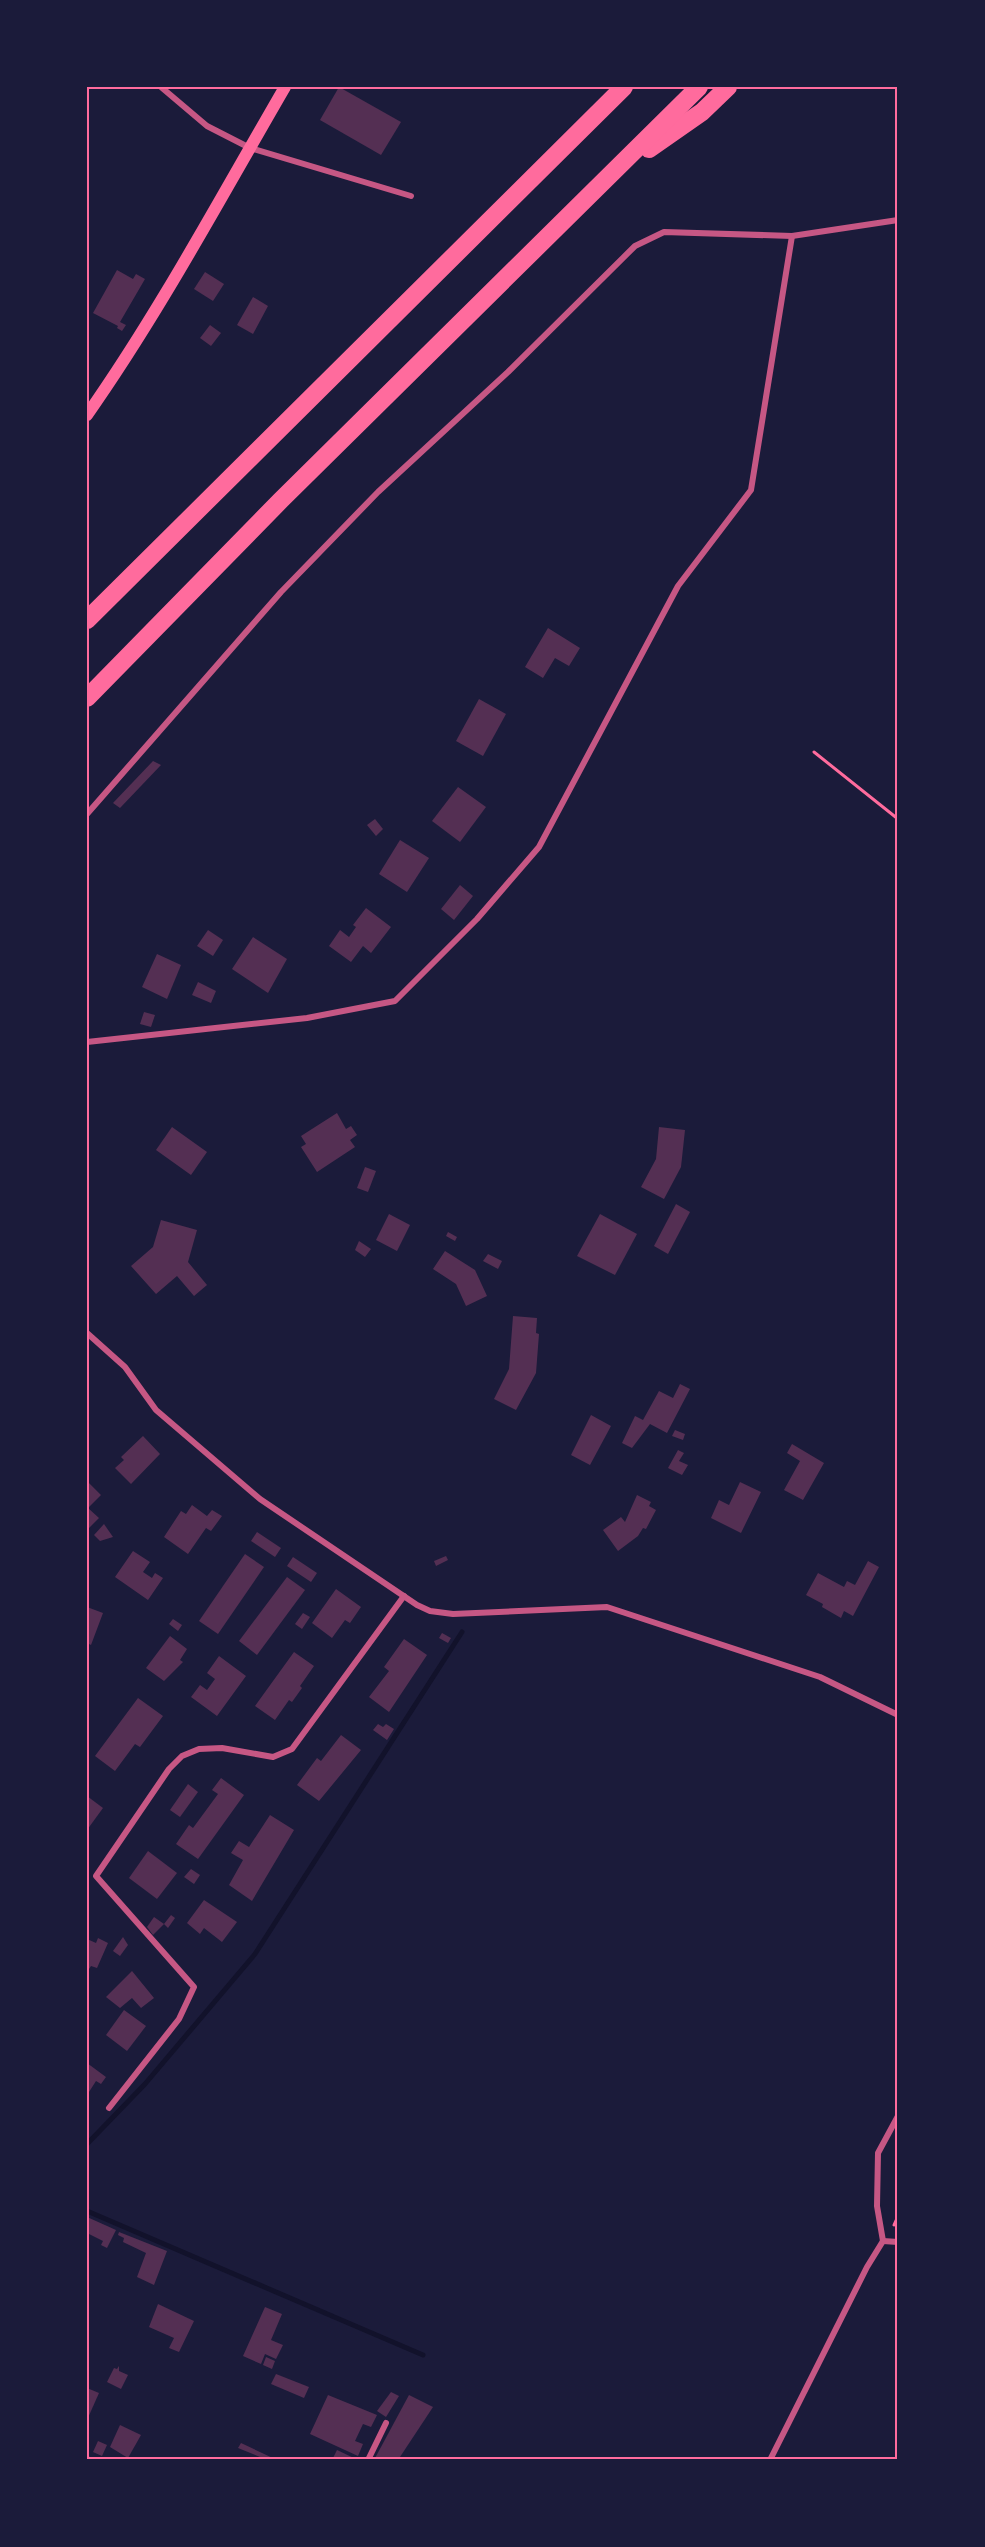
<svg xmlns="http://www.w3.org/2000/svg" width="985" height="2547" font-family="Ubuntu,sans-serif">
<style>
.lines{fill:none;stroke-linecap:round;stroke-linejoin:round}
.stream{stroke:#12122b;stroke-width:5}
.building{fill:#542f53}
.path{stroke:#ff6b9d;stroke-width:3}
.minor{stroke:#c65784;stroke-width:6}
.secondary{stroke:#ff6b9d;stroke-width:12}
.motorway{stroke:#ff6b9d;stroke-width:18}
.neatline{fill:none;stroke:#ff6b9d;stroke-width:2}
</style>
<rect width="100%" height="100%" fill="#1b1b3a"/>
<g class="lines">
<g class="stream">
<polyline points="87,2144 145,2084 255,1954 462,1632"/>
<polyline points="87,2211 423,2355"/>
</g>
</g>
<g class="building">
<polygon points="339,87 401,122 381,155 320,120"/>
<polygon points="117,270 133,279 136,274 145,279 120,322 126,325 122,331 117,328 118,326 93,313"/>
<polygon points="205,272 224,284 213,301 194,289"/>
<polygon points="253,297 268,306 253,334 237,325"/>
<polygon points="210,325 221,333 211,346 200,338"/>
<polygon points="548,628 580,648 569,666 555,658 543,678 525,667"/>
<polygon points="479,699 506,714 483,756 456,741"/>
<polygon points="153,761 161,765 120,808 113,803"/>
<polygon points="458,787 486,807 460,842 432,821"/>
<polygon points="375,819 383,829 376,836 367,825"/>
<polygon points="400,840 429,858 407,892 379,874"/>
<polygon points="460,885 473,896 454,920 441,909"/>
<polygon points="366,908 391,927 371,953 363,946 351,962 329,946 340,930 349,937 356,927 353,925"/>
<polygon points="208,930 223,940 213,956 197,946"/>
<polygon points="253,937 287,959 268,993 232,969"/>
<polygon points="157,954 181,965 167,999 142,987"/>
<polygon points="198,982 216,991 211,1003 192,995"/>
<polygon points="144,1012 155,1015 151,1027 140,1024"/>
<polygon points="337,1113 346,1129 351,1126 357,1135 350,1140 355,1147 317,1172 301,1147 306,1144 301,1136"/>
<polygon points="172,1127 207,1152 191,1175 156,1150"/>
<polygon points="659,1127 685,1130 681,1167 664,1199 641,1187 656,1159"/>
<polygon points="365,1167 376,1171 368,1192 357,1188"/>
<polygon points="676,1204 690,1212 668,1254 654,1246"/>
<polygon points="389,1214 410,1225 397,1251 376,1240"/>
<polygon points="600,1214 637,1234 615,1275 577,1256"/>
<polygon points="161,1220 197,1230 188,1262 207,1285 194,1296 177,1276 156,1294 131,1266 153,1247"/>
<polygon points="448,1232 457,1237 455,1241 446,1236"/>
<polygon points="359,1241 371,1249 365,1257 355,1250"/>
<polygon points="445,1251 475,1270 487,1296 466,1306 456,1284 433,1269"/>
<polygon points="488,1254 502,1261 498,1269 483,1261"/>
<polygon points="513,1316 537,1318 536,1333 539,1334 536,1373 516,1410 494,1399 509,1369"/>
<polygon points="680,1384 690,1389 667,1433 650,1424 632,1448 622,1443 635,1416 643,1420 659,1391 673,1398"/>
<polygon points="591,1415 611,1426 590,1465 571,1455"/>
<polygon points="675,1430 685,1434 683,1440 672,1436"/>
<polygon points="143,1436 160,1454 131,1484 115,1468 124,1460 121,1457"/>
<polygon points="792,1444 824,1463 803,1500 784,1490 800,1461 787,1453"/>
<polygon points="678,1450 684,1453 679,1461 688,1465 682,1475 668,1468"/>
<polygon points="87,1481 101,1495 88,1508 99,1518 87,1530"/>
<polygon points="740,1482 761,1492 741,1533 711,1518 719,1500 729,1505"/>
<polygon points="637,1495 651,1502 649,1506 656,1510 646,1529 643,1528 638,1536 618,1551 603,1530 621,1517 625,1522"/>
<polygon points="192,1505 207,1516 212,1510 222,1516 211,1531 206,1528 188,1554 164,1537 181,1511 186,1514"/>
<polygon points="104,1524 113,1537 100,1541 94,1535"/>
<polygon points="257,1532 281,1548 275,1557 251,1541"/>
<polygon points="133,1551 150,1562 143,1572 152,1578 155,1573 163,1578 148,1600 115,1577"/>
<polygon points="245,1554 264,1567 218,1634 199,1621"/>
<polygon points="446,1556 448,1560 436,1566 434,1561"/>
<polygon points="293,1557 317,1573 311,1582 287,1566"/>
<polygon points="868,1561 879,1567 853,1616 844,1611 841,1618 822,1607 823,1604 806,1595 818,1573 844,1587 847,1581 855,1585"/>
<polygon points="287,1577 305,1590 257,1655 239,1641"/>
<polygon points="336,1589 361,1607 350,1623 345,1620 332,1638 312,1623"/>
<polygon points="87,1607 103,1613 91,1645 87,1643"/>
<polygon points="303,1613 310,1617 302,1629 295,1624"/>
<polygon points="173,1619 182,1625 178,1631 169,1624"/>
<polygon points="442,1633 451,1638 448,1643 439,1638"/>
<polygon points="170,1636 187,1649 180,1660 183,1662 164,1681 146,1668"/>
<polygon points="404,1639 427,1655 389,1712 369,1697 389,1671 384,1667"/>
<polygon points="294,1652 314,1666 300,1686 302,1688 292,1702 289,1700 275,1720 255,1706"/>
<polygon points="219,1656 246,1676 217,1716 191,1697 200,1685 207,1690 215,1679 207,1673"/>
<polygon points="138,1698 163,1716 140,1747 135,1744 115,1771 95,1756"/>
<polygon points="378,1724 383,1727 386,1724 394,1729 387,1740 373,1730"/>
<polygon points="341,1735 361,1750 319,1801 297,1785 317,1758 321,1761"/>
<polygon points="221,1778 244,1795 198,1859 176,1844 189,1825 193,1828 218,1794 212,1790"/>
<polygon points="188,1784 198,1792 180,1817 170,1810"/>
<polygon points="87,1796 103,1808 87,1830"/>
<polygon points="270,1815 294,1830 252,1901 229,1885 243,1860 231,1853 239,1841 249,1847"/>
<polygon points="148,1851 177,1873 157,1899 129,1878"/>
<polygon points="191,1869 200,1875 194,1884 184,1877"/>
<polygon points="204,1900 237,1922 222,1942 204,1928 200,1934 187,1923"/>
<polygon points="171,1915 175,1918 168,1928 164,1924"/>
<polygon points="154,1917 164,1924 153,1935 147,1927"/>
<polygon points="123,1937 128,1945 120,1956 113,1951"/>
<polygon points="98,1938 108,1943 97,1968 91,1966 87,1972 87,1939 96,1943"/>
<polygon points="132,1971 154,1998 141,2008 132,1998 120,2008 106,1997"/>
<polygon points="124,2010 146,2026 127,2051 106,2035"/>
<polygon points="87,2063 106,2077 101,2084 96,2081 89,2092"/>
<polygon points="87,2217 116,2230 107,2248 101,2245 103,2241 87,2233"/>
<polygon points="119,2232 167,2251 154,2285 137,2277 146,2253 123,2242 124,2238 118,2235"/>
<polygon points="158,2304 194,2321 179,2352 169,2348 174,2338 149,2327"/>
<polygon points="265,2307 282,2314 271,2340 283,2345 276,2359 265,2354 261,2364 243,2356"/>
<polygon points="266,2357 275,2361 272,2369 263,2365"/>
<polygon points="119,2366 119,2371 128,2375 121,2389 107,2382 114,2368 117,2369"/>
<polygon points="276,2374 309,2387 304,2398 271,2384"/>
<polygon points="87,2388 99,2393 87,2420"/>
<polygon points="391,2392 399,2396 386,2417 377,2411"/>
<polygon points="328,2395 377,2415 371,2427 363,2424 355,2441 363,2444 358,2456 310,2434"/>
<polygon points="409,2395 433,2407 398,2460 374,2460"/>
<polygon points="120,2425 141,2435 128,2458 110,2447"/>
<polygon points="98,2441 107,2445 102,2456 93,2452"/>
<polygon points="241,2443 277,2460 259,2460 260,2457 238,2448"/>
<polygon points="337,2450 358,2460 332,2460"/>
</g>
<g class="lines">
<g class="path">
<polyline points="814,752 898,819"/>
<polyline points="894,2225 898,2216"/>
</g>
<g class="minor">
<polyline points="161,87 207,126 250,148 411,196"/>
<polyline points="87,814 281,592 378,492 508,372 635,246 664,232 792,236 898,220"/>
<polyline points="87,1042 307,1018 395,1001 477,919 539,847 678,586 751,490 792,236"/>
<polyline points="87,1333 125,1367 156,1410 260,1499 417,1605 430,1611 453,1614 607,1607 820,1677 898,1715"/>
<polyline points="109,2108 179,2019 194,1987 96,1876 169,1769 182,1756 199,1749 222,1748 273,1757 292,1749 404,1596"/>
<polyline points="883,2241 877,2206 878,2153 898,2116"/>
<polyline points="883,2241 898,2242"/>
<polyline points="87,2459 89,2460"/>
<polyline points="368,2460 386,2423"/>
<polyline points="770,2460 867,2267 883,2241"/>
</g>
<path class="secondary" d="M87 415C160 311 221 197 285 87"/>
<g class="motorway">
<polyline points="649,149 702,112 728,87"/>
<polyline points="87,620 624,87"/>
<polyline points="87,698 281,500 699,87"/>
</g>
</g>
<rect width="985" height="2547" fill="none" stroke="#1b1b3a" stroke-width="177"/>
<rect x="88" y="88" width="808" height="2370" class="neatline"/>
</svg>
